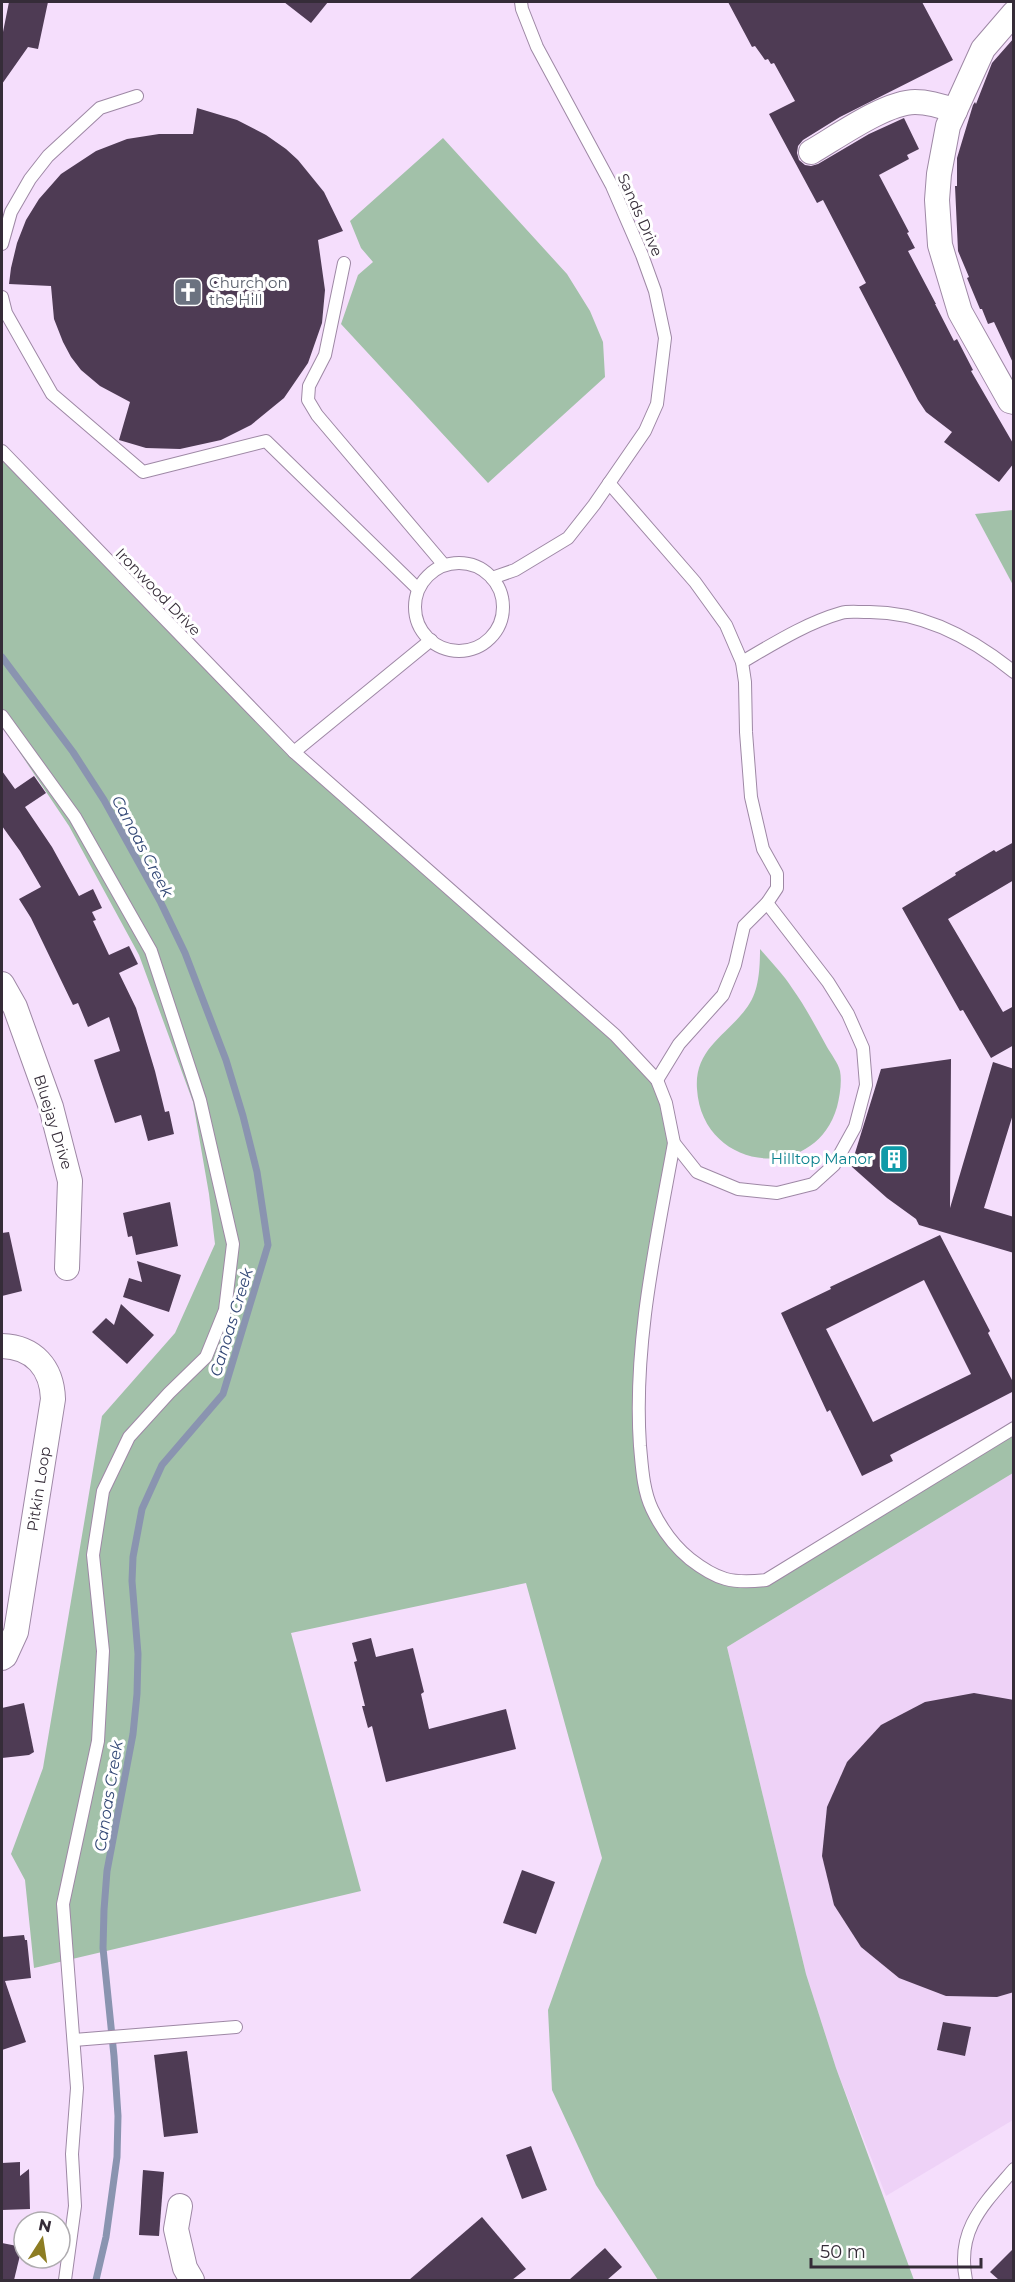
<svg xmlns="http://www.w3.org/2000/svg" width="1015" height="2282" font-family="Montserrat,sans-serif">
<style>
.built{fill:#eed2f7}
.green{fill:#a2c1a9}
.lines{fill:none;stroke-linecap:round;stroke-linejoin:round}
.stream{stroke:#8a94b0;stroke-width:7}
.building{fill:#4e3b54;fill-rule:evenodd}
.lane-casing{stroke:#9e88a5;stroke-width:14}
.street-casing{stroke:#9e88a5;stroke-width:26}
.lane{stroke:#fff;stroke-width:12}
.street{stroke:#fff;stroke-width:24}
.labels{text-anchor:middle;stroke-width:6;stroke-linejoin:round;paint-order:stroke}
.street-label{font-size:15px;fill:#352c38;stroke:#fff}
.worship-label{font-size:15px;fill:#5b616d;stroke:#fff;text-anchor:start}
.culture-label{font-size:15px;fill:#0d838f;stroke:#fff;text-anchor:end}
.water-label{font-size:16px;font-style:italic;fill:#344977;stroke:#fff}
</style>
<rect width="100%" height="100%" fill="#f5defc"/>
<polygon class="built" points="1013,1473 1013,2120 886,2196 836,2068 806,1974 727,1647"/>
<g class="green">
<polygon points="443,138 567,274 590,311 603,342 605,377 488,483 341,324 358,275 373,262 361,248 350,221"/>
<polygon points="2,451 243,702 657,1080 674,1143 648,1284 642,1476 676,1547 710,1574 766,1580 1013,1425 1013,1473 727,1647 806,1974 836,2068 914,2280 658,2280 596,2185 552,2090 548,2010 602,1858 526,1583 291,1633 361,1891 34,1968 25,1880 11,1854 43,1768 102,1416 175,1333 215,1244 209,1194 193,1102 139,955 69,826 2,726"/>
<polygon points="1013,510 1014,510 1013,585 975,514"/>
<path d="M760 949C771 962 783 974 792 988 805 1006 816 1027 827 1047 831 1054 838 1063 840 1071 842 1081 840 1096 837 1107 815 1184 702 1172 697 1089 694 1048 728 1035 748 1006 759 991 760 968 760 949Z"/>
</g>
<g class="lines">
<polyline class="stream" points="2,657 73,752 104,800 160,901 185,953 226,1060 243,1116 257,1172 268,1245 223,1394 162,1465 142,1509 133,1557 132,1581 138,1654 137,1694 133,1734 107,1871 104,1910 103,1948 114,2056 118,2116 117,2157 106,2237 96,2280"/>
</g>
<g class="building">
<polygon points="9,2 48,2 38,49 28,47 2,84 2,37"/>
<polygon points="284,2 328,2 311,23"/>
<polygon points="728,2 922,2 953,60 840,117 803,140 798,146 797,153 799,160 805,165 811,166 818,164 869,134 904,118 919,149 907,155 909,159 879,175 909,232 907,233 915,248 908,251 936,304 935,304 954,341 957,339 973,370 971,371 1014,445 1014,463 999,482 944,442 952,432 926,412 918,400 859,287 866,283 823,200 817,203 769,114 795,101 774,63 771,64 768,59 765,60 755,46 752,47"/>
<polygon points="1014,38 1014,365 994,322 988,324 982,309 980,309 967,278 969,277 958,251 955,186 957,186 957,158 973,105 975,102 976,104 992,63"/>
<polygon points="197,108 237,120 266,135 286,149 298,160 324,192 343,231 318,240 325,290 322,323 308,363 284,398 251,425 221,440 180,449 146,448 119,440 130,402 100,386 81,370 71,357 63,342 54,319 51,286 9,284 11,268 17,243 26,220 39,199 61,174 96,151 127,139 159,134 193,134"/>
<polygon points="2,771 15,789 34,776 46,793 25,807 52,847 79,896 93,889 102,908 92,912 96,920 93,921 109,955 129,946 138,964 119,973 136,1008 155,1071 165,1112 169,1111 174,1134 148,1141 141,1115 115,1123 94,1060 120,1051 109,1017 88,1027 78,1003 73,1005 31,918 19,899 41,887 20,851 2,826"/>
<polygon points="1014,842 1014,880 948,919 1003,1012 1014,1006 1014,1045 991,1058 963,1010 960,1011 902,908 956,875 955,873 994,850 996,852"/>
<polygon points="951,1059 950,1208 993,1062 1014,1069 1014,1111 984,1208 1014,1217 1014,1253 919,1225 916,1219 887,1198 851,1166 881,1069"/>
<polygon points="170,1202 178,1246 136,1255 132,1236 128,1237 123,1213"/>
<polygon points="9,1232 22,1291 2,1296 2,1233"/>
<path d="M940 1235 990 1331 988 1333 1014 1384V1391L890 1455 893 1461 862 1476 830 1410 827 1412 781 1313 831 1289 830 1287ZM924 1280 971 1374 873 1422 826 1329Z"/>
<polygon points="137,1261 181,1275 169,1312 123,1297 129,1278 142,1282"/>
<polygon points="121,1304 154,1335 127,1364 92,1332 106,1318 114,1325"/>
<polygon points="371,1638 376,1657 413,1648 424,1692 421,1694 429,1729 506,1709 516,1749 386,1782 372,1726 368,1728 362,1706 365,1706 354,1662 357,1661 352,1643"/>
<polygon points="974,1693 1014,1700 1014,1992 997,1997 946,1996 899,1978 861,1947 834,1905 822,1856 827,1807 847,1762 881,1725 925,1702"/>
<polygon points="24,1703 34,1752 29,1755 2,1758 2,1708"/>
<polygon points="522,1870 555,1882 536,1934 503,1923"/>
<polygon points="24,1935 25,1940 27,1940 31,1978 5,1981 26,2042 2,2050 2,1937"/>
<polygon points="943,2022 971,2027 965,2056 937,2050"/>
<polygon points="187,2051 198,2133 164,2137 154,2055"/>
<polygon points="531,2146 547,2190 522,2199 506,2155"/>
<polygon points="20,2162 20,2176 29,2169 30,2209 2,2210 2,2163"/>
<polygon points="143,2170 164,2172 159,2236 139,2235"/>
<polygon points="482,2217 526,2269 512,2280 409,2280"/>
<polygon points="2,2243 22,2247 14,2280 2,2280"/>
<polygon points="605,2248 622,2267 607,2280 569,2280"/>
<polygon points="1014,2248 1014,2280 999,2280 990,2272"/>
</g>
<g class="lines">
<g class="lane-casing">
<g id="lane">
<polyline points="2,244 11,212 30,179 48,156 100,108 137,96"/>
<polyline points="344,263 325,355 309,386 308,400 317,415 444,565"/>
<polyline points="2,297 6,313 52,394 143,472 266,441 418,589"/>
<polyline points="2,451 294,752 615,1035 657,1080 666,1103 674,1143 697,1172 738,1189 777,1193 813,1184 834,1165 855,1127 866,1085 863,1048 848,1014 828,982 767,903"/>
<polyline points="609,483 695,582 726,625 742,662 745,682 746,732 751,797 763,849 777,874 777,888 767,903 744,926 735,965 723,995 679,1044 657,1080"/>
<circle cx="459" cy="607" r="44"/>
<polyline points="492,578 515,570 568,538 594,505 645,431 657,404 665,338 655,291 642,255 612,186 537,47 522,9 521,2"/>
<path d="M742 662C773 644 806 623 841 613 848 611 856 612 864 612 920 610 971 637 1014 672"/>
<polyline points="2,716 75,817 151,951 200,1100 233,1244 225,1310 206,1357 169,1393 129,1437 103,1491 93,1555 103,1651 98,1741 63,1904 77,2088 72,2154 75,2206 65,2280"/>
<polyline points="294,752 431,640"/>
<path d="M674 1143C656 1243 633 1345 640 1446 642 1467 643 1490 652 1509 661 1528 674 1546 690 1559 717 1580 732 1584 766 1580L1014 1428"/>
<polyline points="74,2040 236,2027"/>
<path d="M966 2280C956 2230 983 2205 1014 2169"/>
</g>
</g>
<g class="street-casing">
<g id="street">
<polyline points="1014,13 983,49 948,126 939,174 937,200 940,245 960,312 1010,401 1014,402"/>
<path d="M811 152C837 137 886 102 915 102 929 102 942 106 955 111"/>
<polyline points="2,984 15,1007 51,1107 70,1181 67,1268"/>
<path d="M2 1346C34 1347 52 1368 53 1399L16 1632 5 1656 2 1658"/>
<polyline points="180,2206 176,2229 185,2268 192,2280"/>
</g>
</g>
<use href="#lane" class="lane"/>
<use href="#street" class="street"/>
</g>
<defs>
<g id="church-square" transform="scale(1.5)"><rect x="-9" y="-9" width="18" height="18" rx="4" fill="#6b7280" stroke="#fff"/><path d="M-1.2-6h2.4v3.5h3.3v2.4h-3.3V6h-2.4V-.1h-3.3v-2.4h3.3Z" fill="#fff"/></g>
<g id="building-square" transform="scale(1.5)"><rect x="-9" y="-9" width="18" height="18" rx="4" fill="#0f9aa8" stroke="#fff"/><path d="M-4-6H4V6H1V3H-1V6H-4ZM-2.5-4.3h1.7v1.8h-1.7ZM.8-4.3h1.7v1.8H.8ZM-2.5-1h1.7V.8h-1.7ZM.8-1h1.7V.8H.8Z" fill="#fff"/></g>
</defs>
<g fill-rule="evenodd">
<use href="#church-square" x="188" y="292"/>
<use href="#building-square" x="894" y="1159"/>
</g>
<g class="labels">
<g class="street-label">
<text transform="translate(640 215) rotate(66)" y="5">Sands Drive</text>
<text transform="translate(158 592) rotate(46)" y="5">Ironwood Drive</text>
<text transform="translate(53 1122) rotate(73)" y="5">Bluejay Drive</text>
<text transform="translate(39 1489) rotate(-81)" y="5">Pitkin Loop</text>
</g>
<g class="worship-label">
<text x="209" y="288">Church on<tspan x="209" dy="17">the Hill</tspan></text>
</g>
<g class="culture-label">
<text x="873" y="1164">Hilltop Manor</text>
</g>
<g class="water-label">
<text transform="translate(143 846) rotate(62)" y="6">Canoas Creek</text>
<text transform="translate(231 1322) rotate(-73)" y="6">Canoas Creek</text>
<text transform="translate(108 1796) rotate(-81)" y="6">Canoas Creek</text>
</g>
</g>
<rect width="1015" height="2282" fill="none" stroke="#352c38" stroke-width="6"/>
<g transform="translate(42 2240) rotate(12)"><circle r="28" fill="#ffffff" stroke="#aeabaf" stroke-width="1.5"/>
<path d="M0-4.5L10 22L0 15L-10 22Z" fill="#8d7d23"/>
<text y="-9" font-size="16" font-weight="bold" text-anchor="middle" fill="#352c38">N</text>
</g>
<path d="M811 2258v9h170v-9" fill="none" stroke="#352c38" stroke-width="3"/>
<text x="820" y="2258" font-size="18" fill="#352c38" stroke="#ffffff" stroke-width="4.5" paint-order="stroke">50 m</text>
</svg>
